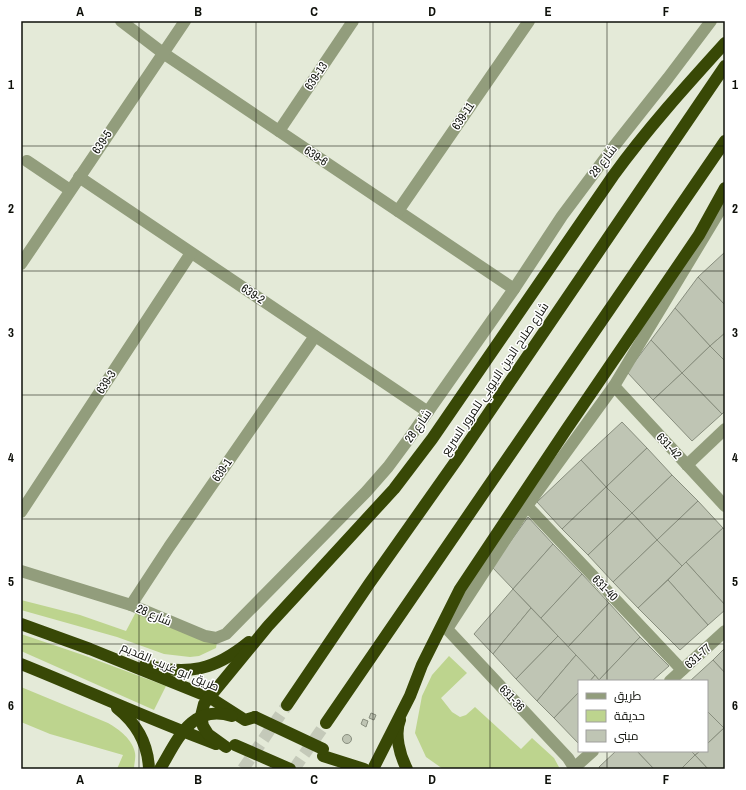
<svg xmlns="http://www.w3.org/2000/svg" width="746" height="790" font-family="'Archivo Narrow',Cairo,sans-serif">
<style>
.green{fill:#bdd48e}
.building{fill:#bfc5b4;stroke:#888e7e}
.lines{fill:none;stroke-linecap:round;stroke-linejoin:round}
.highway-tunnel{stroke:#c4c9b9;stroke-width:12;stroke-dasharray:12 6;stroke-linecap:butt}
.minor{stroke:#929d7c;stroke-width:12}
.highway{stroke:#384806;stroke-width:12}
.highway-bridge{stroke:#384806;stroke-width:12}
.grid{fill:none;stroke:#0e100a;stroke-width:1;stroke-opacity:0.55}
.labels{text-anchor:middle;stroke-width:3;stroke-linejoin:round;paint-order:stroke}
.street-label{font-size:12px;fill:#0e100a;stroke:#fff}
.neatline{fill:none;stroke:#0e100a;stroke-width:1.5}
.grid-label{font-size:13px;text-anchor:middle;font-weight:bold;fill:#0e100a}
</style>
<rect width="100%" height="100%" fill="#e4ead8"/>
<g class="green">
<polygon points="21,600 80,615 126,631 136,612 217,642 216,648 199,656 190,657 164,654 117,637 21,610"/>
<polygon points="21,634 83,655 166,686 154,710 21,651"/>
<polygon points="449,656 467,673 441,698 452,712 460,717 466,715 475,707 521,749 532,738 554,758 560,769 443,769 426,757 415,733 422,696 432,675"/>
<path d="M21 687 108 723C119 729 133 740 135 753 136 758 134 764 134 769H117L123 755 50 734 21 722Z"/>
</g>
<g class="building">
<polygon points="725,252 725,305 698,277"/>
<polygon points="698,277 725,305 725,333 710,346 675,308"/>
<polygon points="675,308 710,346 682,373 651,340"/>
<polygon points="725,333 725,361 710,346"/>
<polygon points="651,340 682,373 653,400 627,372"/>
<polygon points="710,346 725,361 725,411 722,414 682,373"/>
<polygon points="682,373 722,414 692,441 653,400"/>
<polygon points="622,422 647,448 606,487 581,460"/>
<polygon points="647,448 672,475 632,513 606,487"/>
<polygon points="581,460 606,487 562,529 537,502"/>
<polygon points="672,475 698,501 657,540 632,513"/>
<polygon points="606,487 632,513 588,555 562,529"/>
<polygon points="698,501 723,528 682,566 657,540"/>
<polygon points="632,513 657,540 613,582 588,555"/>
<polygon points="528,517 553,544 513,589 492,567"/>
<polygon points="723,528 725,530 725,605 686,562"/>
<polygon points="657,540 682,566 638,608 613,582"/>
<polygon points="553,544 582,574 541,618 513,589"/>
<polygon points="686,562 725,605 725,610 708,625 668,580"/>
<polygon points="582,574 609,603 568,647 541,618"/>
<polygon points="668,580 708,625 680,650 638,608"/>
<polygon points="513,589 531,608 493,654 474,634"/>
<polygon points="609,603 640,637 599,680 568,647"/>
<polygon points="531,608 558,636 516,679 493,654"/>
<polygon points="558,636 576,655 537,701 516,679"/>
<polygon points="640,637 669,666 652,681 601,681 599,680"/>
<polygon points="725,648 725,673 713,660"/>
<polygon points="576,655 595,675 590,681 579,681 579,692 554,718 537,701"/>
<polygon points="713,660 725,673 725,727 724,728 707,711 707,681 690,681"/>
<polygon points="595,675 599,680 601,681 590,681"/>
<polygon points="579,692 579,744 554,718"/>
<polygon points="707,711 724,728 707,744"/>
<polygon points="371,713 376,715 374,720 369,718"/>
<polygon points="363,719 368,721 366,727 361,724"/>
<polygon points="724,728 725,730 725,769 708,769 695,755 700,751 707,751 707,744"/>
<circle cx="347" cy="739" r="4.5"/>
<polygon points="616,751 637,751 654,769 600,769 599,767"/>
<polygon points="637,751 691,751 695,755 681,769 654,769"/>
<polygon points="691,751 700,751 695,755"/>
<polygon points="695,755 708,769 681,769"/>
</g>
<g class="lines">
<g class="highway-tunnel">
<polyline points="243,769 287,705"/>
<polyline points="294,769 326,723"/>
</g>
<g class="minor">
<polyline points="121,21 163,53 514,289"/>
<polyline points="279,131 353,21"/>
<polyline points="27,161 70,190"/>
<polyline points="79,177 428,412"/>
<polyline points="398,211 529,21"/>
<polyline points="21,264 185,21"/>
<polyline points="614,386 725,506"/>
<polyline points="687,465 725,429"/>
<polyline points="527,506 682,670"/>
<polyline points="21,512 191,253"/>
<polyline points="21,571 131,605 205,636 216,638 226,634 366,492 388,467 408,440 514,289 562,216 615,145 668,78 711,21"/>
<polyline points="131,605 169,547 315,336"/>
<polyline points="670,681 725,631"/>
<polyline points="574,768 593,751"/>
<polyline points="575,769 568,758 447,629 527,506 614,386 719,212 725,208"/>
</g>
<g class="highway">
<polyline points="21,624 90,649 209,697 245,720 255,717"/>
<path d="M21 664C86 690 150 720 216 744"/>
<path d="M145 665C188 676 215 670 249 642"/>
<polyline points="287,705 369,584 458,458 725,66"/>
<path d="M117 708C136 723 148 744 149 769"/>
<path d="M400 720C394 734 400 756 407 769"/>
<polyline points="326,723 725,141"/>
<path d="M226 747 208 734 203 726 201 716 204 704 268 626 394 489 432 439 613 176C647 129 686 86 725 43"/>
<polyline points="323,756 364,769"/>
<path d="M160 769C177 741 191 703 232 716"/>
<polyline points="373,769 410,696 422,665 460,589 566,430 699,235 725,188"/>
</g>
<g class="highway-bridge">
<polyline points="255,717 323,749"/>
<polyline points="235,745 290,769"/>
</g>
</g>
<path class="grid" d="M139 21V769M256 21V769M373 21V769M490 21V769M607 21V681M21 146H725M21 271H725M21 395H725M21 519H725M21 644H725M607 751V769"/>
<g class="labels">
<g class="street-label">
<text transform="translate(316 76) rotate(-56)" y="4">639-13</text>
<text transform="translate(463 116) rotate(-56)" y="4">639-11</text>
<text transform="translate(102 142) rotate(-56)" y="4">639-5</text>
<text transform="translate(316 156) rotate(34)" y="4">639-6</text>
<text transform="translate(603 161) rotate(-52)" y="4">شارع 28</text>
<text transform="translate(253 294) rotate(34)" y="4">639-2</text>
<text transform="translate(495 379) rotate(-56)" y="4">شارع صلاح الدين الايوبي للمرور السريع</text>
<text transform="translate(106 382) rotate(-57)" y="4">639-3</text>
<text transform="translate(418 426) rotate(-55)" y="4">شارع 28</text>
<text transform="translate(669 446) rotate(47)" y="4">631-42</text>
<text transform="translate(222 470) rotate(-55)" y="4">639-1</text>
<text transform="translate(605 588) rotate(46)" y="4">631-40</text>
<text transform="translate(154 615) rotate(23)" y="4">شارع 28</text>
<text transform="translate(698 656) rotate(-42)" y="4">631-77</text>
<text transform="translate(170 667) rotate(23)" y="4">طريق ابو غريب القديم</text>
<text transform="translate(512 698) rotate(47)" y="4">631-36</text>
</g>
</g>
<rect width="746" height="790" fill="none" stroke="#ffffff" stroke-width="44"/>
<rect x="578" y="680" width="130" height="72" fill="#ffffff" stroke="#9f9f9d"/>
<rect x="586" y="693" width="20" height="6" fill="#929d7c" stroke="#9f9f9d"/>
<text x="614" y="700" font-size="12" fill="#0e100a">طريق</text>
<rect x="586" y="710" width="20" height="12" fill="#bdd48e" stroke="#9f9f9d"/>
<text x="614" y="720" font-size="12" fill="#0e100a">حديقة</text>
<rect x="586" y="730" width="20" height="12" fill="#bfc5b4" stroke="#9f9f9d"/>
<text x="614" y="740" font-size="12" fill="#0e100a">مبنى</text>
<rect x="22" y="22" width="702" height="746" class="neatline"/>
<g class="grid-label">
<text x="80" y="16">A</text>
<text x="198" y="16">B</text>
<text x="314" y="16">C</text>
<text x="432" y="16">D</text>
<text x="548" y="16">E</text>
<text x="666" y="16">F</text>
<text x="11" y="89">1</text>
<text x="735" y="89">1</text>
<text x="11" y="213">2</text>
<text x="735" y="213">2</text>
<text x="11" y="337">3</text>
<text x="735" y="337">3</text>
<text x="11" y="462">4</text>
<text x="735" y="462">4</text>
<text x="11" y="586">5</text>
<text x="735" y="586">5</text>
<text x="11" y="710">6</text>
<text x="735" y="710">6</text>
<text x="80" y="784">A</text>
<text x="198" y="784">B</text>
<text x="314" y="784">C</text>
<text x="432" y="784">D</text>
<text x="548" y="784">E</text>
<text x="666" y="784">F</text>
</g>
</svg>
